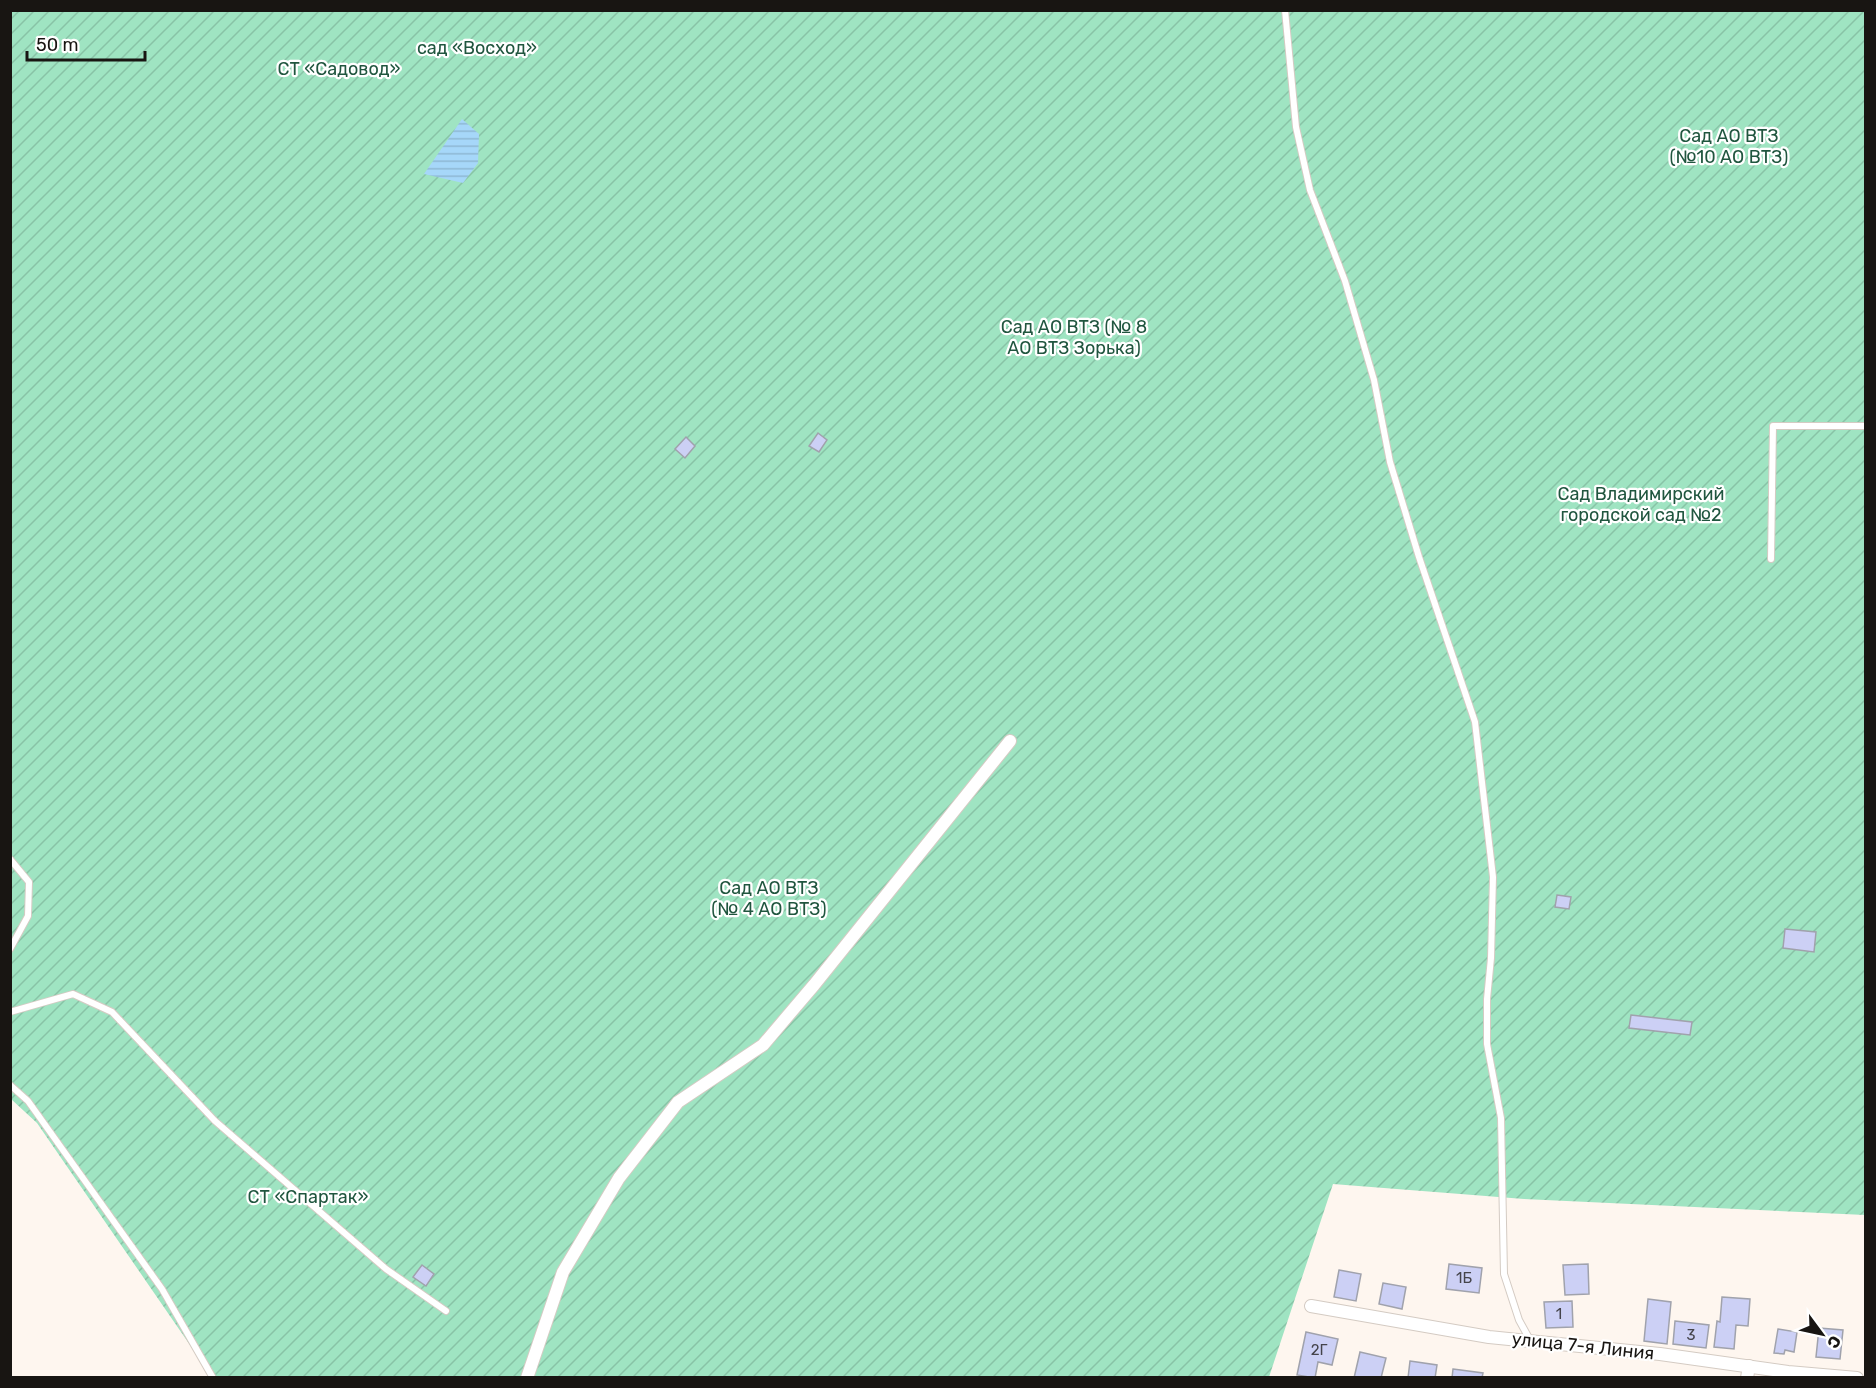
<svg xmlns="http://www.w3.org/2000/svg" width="1876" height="1388" font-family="Rubik,sans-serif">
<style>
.garden{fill:url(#garden-furrows)}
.water{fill:url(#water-rules)}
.building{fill:#ccd0f5;stroke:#a0a2ac;stroke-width:1.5}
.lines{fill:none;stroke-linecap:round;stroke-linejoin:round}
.service-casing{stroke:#d4cbc3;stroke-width:8}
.minor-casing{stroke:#d4cbc3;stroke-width:14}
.service{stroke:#fff;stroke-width:6}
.minor{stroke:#fff;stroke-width:12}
.labels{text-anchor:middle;stroke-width:4.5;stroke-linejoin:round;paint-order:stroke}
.number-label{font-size:15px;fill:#45444b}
.park-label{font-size:18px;fill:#20563f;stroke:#fff}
.street-label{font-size:18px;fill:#181512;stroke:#fff}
</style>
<defs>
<pattern id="garden-furrows" width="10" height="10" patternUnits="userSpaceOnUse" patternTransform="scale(1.5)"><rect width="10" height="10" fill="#9fe4c2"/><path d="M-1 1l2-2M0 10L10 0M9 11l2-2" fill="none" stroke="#88c3a6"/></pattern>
<pattern id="water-rules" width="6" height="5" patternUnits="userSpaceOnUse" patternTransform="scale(1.5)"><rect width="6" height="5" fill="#a6d7f9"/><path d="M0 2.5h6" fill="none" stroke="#8eb8d4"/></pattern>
</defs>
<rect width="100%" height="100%" fill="#fef6ef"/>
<polygon class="garden" points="10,11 1865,11 1865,1215 1524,1199 1333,1184 1269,1377 212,1377 37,1123 11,1099"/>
<polygon class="water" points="462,119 479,134 478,163 463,183 424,174"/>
<g class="building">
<polygon points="818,433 827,440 819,452 809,446"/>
<polygon points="686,437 695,446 685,458 675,449"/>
<polygon points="1557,895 1571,897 1569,909 1555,907"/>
<polygon points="1785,929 1816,932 1814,952 1783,948"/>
<polygon points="1631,1015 1692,1022 1690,1035 1629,1028"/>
<polygon points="1449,1264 1482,1268 1479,1293 1446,1289"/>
<polygon points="1588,1264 1589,1294 1565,1295 1563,1265"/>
<polygon points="422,1265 434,1274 426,1286 413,1277"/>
<polygon points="1339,1270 1361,1274 1356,1301 1334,1297"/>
<polygon points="1383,1283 1406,1287 1402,1309 1379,1304"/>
<polygon points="1722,1297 1750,1299 1748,1326 1736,1325 1734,1349 1714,1347 1717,1321 1720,1322"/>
<polygon points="1648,1299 1671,1302 1667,1344 1644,1341"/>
<polygon points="1572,1301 1573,1327 1546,1328 1544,1302"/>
<polygon points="1675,1321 1709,1325 1706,1348 1673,1344"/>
<polygon points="1819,1328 1843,1330 1840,1359 1816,1357"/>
<polygon points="1778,1329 1797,1332 1794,1352 1785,1350 1784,1354 1774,1353"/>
<polygon points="1306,1332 1338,1339 1332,1365 1318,1362 1315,1378 1297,1375"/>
<polygon points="1360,1352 1386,1358 1381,1378 1354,1378"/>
<polygon points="1410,1361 1437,1365 1435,1378 1408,1378"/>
<polygon points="1453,1369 1483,1373 1482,1378 1452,1378"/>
</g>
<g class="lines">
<g class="service-casing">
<g id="service">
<polyline points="1285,10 1296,127 1310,190 1345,281 1374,380 1390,462 1419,557 1475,722 1493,877 1491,958 1487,999 1487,1044 1501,1118 1504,1274 1519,1320 1530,1340"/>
<polyline points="1771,559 1773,426 1866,426"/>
<polyline points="10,859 29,882 28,916 10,949"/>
<polyline points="10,1012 73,994 112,1012 215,1121 386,1269 446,1311"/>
<polyline points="10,1085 28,1101 162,1289 213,1378"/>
</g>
</g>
<g class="minor-casing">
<g id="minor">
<polyline points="1311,1306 1489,1337 1660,1354 1788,1372 1857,1378"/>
<polyline points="527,1378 563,1272 619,1178 678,1102 763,1045 814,985 1010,741"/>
<polyline points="1747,1378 1749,1366"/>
</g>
</g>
<use href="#service" class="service"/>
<use href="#minor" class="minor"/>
</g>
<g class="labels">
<g class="number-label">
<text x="1464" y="1283">1Б</text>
<text x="1559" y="1319">1</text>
<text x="1691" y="1340">3</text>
<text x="1319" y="1355">2Г</text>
</g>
<g class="park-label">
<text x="477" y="54">сад «Восход»</text>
<text x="339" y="75">СТ «Садовод»</text>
<text x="1729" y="142">Сад АО ВТЗ<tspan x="1729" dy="21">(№10 АО ВТЗ)</tspan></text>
<text x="1074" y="333">Сад АО ВТЗ (№ 8<tspan x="1074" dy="21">АО ВТЗ Зорька)</tspan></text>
<text x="1641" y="500">Сад Владимирский<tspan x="1641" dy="21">городской сад №2</tspan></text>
<text x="769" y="894">Сад АО ВТЗ<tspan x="769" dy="21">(№ 4 АО ВТЗ)</tspan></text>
<text x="308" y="1203">СТ «Спартак»</text>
</g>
<g class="street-label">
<text transform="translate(1583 1346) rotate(6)" y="6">улица 7-я Линия</text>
</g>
</g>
<rect width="1876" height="1388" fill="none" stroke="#181512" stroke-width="24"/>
<g transform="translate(1822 1334) rotate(123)" stroke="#ffffff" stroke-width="4.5" paint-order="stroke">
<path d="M0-4.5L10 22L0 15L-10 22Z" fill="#181512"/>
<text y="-9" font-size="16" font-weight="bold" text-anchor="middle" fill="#181512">С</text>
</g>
<path d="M27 51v9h118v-9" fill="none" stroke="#181512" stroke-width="3"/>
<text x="36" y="51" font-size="18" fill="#181512" stroke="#ffffff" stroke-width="4.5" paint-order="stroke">50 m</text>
</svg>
